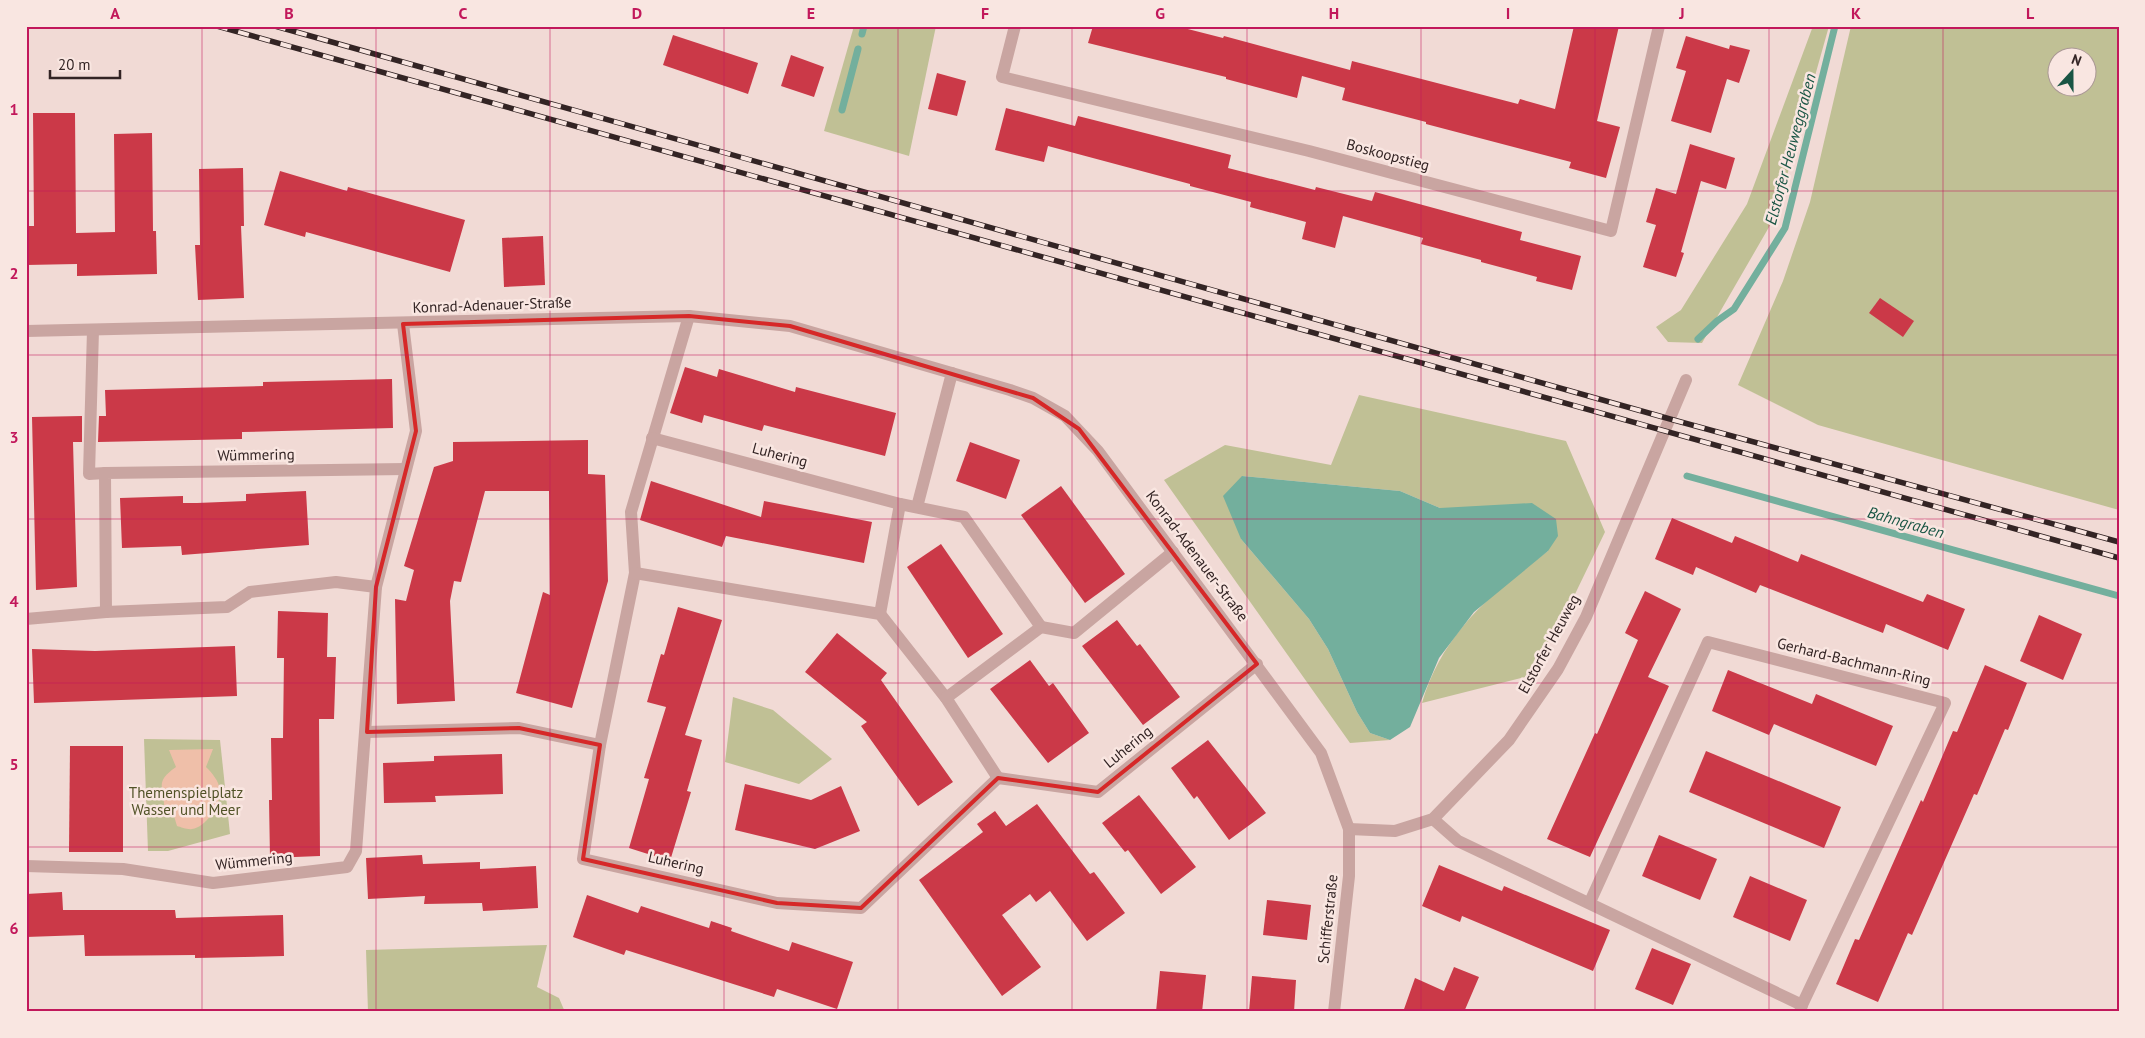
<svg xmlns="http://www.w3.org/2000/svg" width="2145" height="1038" font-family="'PT Sans',sans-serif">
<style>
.green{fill:#c0c095;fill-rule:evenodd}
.sand{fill:#efbfa9}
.water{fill:#73af9d}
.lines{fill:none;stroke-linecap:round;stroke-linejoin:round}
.stream{stroke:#73af9d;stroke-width:7}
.building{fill:#cb3948}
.street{stroke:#c9a5a1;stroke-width:12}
.rail-casing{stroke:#332424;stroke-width:5.5}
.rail{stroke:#f9e6e1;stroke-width:4;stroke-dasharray:11;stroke-linecap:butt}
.marked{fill:none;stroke:#d62828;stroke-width:4;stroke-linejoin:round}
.grid{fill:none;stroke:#c2185b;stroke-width:1;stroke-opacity:0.55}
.labels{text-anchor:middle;stroke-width:5;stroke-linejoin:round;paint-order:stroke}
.street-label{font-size:15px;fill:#332424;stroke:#f9e6e1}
.park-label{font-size:15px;fill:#515227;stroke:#f9e6e1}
.water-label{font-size:16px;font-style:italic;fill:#195544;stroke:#f9e6e1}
.neatline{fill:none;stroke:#c2185b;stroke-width:2}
.grid-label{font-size:16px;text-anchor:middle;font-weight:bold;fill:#c2185b}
</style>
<rect width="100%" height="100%" fill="#f1dad5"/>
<g class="green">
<polygon points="854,26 936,26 909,156 824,131"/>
<polygon points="1813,26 1829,26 1776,215 1702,343 1668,342 1656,327 1681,310 1747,204"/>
<path d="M1851 26H2119V510L1818 425 1738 385 1783 281 1810 202ZM2058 58H2088V88H2058Z"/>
<path d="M1359 395 1566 441 1605 532 1562 621 1525 677 1422 703C1442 634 1492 592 1548 551L1461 508H1440L1400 491 1242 476 1241 539 1309 619 1328 649 1357 712 1370 733 1390 740 1350 743 1164 480 1225 445 1331 465Z"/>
<polygon points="733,697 773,710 832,759 799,784 725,762"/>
<polygon points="144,739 220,740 230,834 168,851 148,851"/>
<polygon points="547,945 537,987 559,998 565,1012 368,1012 366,950"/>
</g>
<path class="sand" d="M213 749 206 767C212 773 219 781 220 790 221 805 206 827 192 829 188 830 181 827 177 826L174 816 166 815C164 810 164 808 164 803 161 783 158 780 176 767L169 750Z"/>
<polygon class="water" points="1242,476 1400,491 1440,508 1532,503 1556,519 1558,536 1548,551 1474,612 1439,658 1410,727 1390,740 1370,733 1357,712 1328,649 1309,619 1241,539 1223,496"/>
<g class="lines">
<g class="stream">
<polyline points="862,34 864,26"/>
<polyline points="842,110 858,49"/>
<polyline points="1698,339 1717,321 1734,309 1785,228 1835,26"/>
<polyline points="1687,476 2119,596"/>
</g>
</g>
<g class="building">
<polygon points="1093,26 1176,26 1223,38 1224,36 1350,70 1352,61 1518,104 1520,99 1555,109 1574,26 1619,26 1597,121 1620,127 1606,178 1569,168 1571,162 1426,124 1426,122 1342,100 1345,88 1302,76 1297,98 1226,79 1226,77 1088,43"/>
<polygon points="673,35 758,63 748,94 663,65"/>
<polygon points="1686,36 1729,49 1730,45 1750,50 1739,83 1727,79 1711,133 1671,121 1686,71 1676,68"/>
<polygon points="791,55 824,67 814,97 781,86"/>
<polygon points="937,73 966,81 957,116 928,109"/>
<polygon points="1006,108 1075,126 1078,116 1231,155 1228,168 1315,190 1316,187 1372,201 1375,192 1522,232 1520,240 1581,256 1572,290 1536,281 1537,277 1481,262 1481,260 1421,244 1423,238 1343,216 1335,248 1302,239 1306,222 1250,207 1251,202 1190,186 1190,184 1048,146 1044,162 995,150"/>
<polygon points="33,113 75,113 76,233 115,232 114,134 152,133 153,231 156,231 157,274 77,276 77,264 26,265 26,226 34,226"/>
<polygon points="1690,144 1735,158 1726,189 1701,181 1681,252 1684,253 1676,277 1643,267 1656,225 1646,222 1656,188 1676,194"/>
<polygon points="243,168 244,226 241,226 244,298 198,300 195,245 200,245 199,169"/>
<polygon points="280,171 347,191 348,187 465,220 450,272 306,232 305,237 264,225"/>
<polygon points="543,236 545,285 504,287 502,238"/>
<polygon points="1880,298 1914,321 1903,337 1869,313"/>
<polygon points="685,367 717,377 719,369 795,392 796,387 896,413 885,456 764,425 762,431 704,415 702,423 670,413"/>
<polygon points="392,379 393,428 242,432 242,439 98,442 99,416 106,416 105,390 263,386 263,382"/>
<polygon points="82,416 82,442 73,442 77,587 36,590 32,417"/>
<polygon points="588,440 588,474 605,475 608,581 572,708 516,693 543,592 550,595 549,491 485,491 461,582 454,581 450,601 455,701 397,704 395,599 406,601 414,570 404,566 434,467 453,461 453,442"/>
<polygon points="970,442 1020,460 1006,499 956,481"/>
<polygon points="651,481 761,517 764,501 872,522 864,563 726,536 722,547 640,520"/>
<polygon points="1061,486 1125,574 1085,603 1021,515"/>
<polygon points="306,491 309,545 182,555 181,546 122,548 120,498 183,496 183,503 197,503 246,501 246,494"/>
<polygon points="1672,518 1732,543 1735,536 1798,562 1801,554 1923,602 1927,594 1965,609 1948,650 1886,624 1883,633 1760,585 1756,593 1696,567 1693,575 1655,559"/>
<polygon points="941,544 1003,634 968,658 907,567"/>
<polygon points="1645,591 1681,609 1648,677 1669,686 1590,857 1547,839 1595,733 1597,734 1638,640 1625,633"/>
<polygon points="678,607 722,620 685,735 702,740 687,791 691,792 670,861 629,848 649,779 644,778 666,707 647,702 661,654 664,655"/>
<polygon points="278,611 328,613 327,657 336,657 334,719 319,719 320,856 270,858 269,800 272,800 271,738 283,738 284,658 277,658"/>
<polygon points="2039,615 2082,634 2063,680 2020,661"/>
<polygon points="1117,620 1137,646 1140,644 1180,697 1143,725 1082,646"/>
<polygon points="837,633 887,673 881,680 953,782 918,806 861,726 867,722 805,672"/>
<polygon points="235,646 237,696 34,703 32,649 95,651"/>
<polygon points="1030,660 1049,686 1053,683 1089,733 1048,763 990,689"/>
<polygon points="1985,665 2027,683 2008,730 2005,729 1977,795 1974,794 1912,935 1908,933 1878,1002 1836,984 1855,939 1859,940 1921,800 1923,802 1953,731 1957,732"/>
<polygon points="1728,670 1812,704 1816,694 1893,726 1876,766 1774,724 1769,735 1712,711"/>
<polygon points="1208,740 1266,813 1229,840 1197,796 1194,799 1171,768"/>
<polygon points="70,746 123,746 123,852 69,852"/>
<polygon points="1706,751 1841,807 1824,848 1689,792"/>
<polygon points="502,754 503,794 435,796 436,802 384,803 383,763 434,761 434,756"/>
<polygon points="745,784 811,800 841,786 860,831 815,849 735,830"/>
<polygon points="1139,795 1196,867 1161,894 1128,850 1125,852 1102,823"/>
<polygon points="1037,804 1090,874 1094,872 1125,913 1087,941 1050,891 1036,902 1030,894 1002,915 1041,967 1002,996 919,880 983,832 977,824 995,811 1006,826"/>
<polygon points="1659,835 1717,859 1700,900 1642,876"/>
<polygon points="422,855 423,864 480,862 480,869 536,866 538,908 483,911 482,903 424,904 425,896 368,899 366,858"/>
<polygon points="1439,865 1502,891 1504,886 1610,930 1593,971 1462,916 1460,922 1422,906"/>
<polygon points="1750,876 1807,900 1790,941 1733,917"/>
<polygon points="62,892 63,910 175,910 176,918 283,915 284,956 195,958 195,955 85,956 84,935 26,937 26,894"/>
<polygon points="587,895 638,913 641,906 709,928 711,921 732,928 731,931 789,951 792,942 853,962 837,1009 777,989 774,997 626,950 624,955 573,937"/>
<polygon points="1267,900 1311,905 1307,940 1263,935"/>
<polygon points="1652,948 1691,964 1673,1005 1635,989"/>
<polygon points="1454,967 1479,977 1464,1012 1403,1012 1415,978 1444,991"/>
<polygon points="1160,971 1206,975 1202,1012 1156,1012"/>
<polygon points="1252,976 1296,980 1294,1012 1249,1012"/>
</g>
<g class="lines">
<g class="street">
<polyline points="1015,26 1002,77 1309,151 1611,231 1659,26"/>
<polyline points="689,316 631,512 635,573 600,745 583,859 777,903 861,908 998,778 1098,792 1257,664"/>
<polyline points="93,330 89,474 105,473"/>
<polyline points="26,331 689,316 790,326 1010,390 1033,398 1065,416 1098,451 1321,753 1349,829 1349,876 1334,1012"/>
<polyline points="652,438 900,504"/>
<polyline points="917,507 952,373"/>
<polyline points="635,573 880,614 946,698 998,778"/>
<polyline points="106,612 105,473 406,469"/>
<polyline points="880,614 900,504 964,517 1041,627 946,698"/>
<polyline points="26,619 106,612 227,607 250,592 336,582 376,587"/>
<polyline points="1041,627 1074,633 1173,552"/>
<polyline points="367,732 519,728 600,745"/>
<polyline points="1433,819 1458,841 1802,1005 1800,1012"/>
<polyline points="1349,829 1395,831 1433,819 1509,740 1558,669 1586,617 1686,380"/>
<polyline points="26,866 123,869 213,883 347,867 356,851 376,587 416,431 403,324"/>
<polyline points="1590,902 1708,642 1945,703 1802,1005"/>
</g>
<g class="rail-casing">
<g id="rail">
<polyline points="217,26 2119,558"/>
<polyline points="275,26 1670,419 2119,542"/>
</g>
</g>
<use href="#rail" class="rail"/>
</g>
<path class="marked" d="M689 316 790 326 1033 398 1079 429 1257 664 1098 792 998 778 861 908 777 903 583 859 600 745 519 728 367 732 376 587 416 431 403 324Z"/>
<path class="grid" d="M202 26V1012M376 26V1012M550 26V1012M724 26V1012M898 26V1012M1072 26V1012M1247 26V1012M1421 26V1012M1595 26V1012M1769 26V1012M1943 26V1012M26 191H2119M26 355H2119M26 519H2119M26 683H2119M26 847H2119"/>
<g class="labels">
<g class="street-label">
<text transform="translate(1388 155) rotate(15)" y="5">Boskoopstieg</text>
<text transform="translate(492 305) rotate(-2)" y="5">Konrad-Adenauer-Straße</text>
<text transform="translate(256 455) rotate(-1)" y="5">Wümmering</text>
<text transform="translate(780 455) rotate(15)" y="5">Luhering</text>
<text transform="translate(1197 556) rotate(53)" y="5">Konrad-Adenauer-Straße</text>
<text transform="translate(1549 644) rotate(-61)" y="5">Elstorfer Heuweg</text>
<text transform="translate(1854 662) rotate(14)" y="5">Gerhard-Bachmann-Ring</text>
<text transform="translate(1128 747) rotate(-39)" y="5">Luhering</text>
<text transform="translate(254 861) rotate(-6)" y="5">Wümmering</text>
<text transform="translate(676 863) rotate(13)" y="5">Luhering</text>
<text transform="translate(1328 919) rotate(-84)" y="5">Schifferstraße</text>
</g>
<g class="park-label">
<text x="186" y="798">Themenspielplatz<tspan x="186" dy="17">Wasser und Meer</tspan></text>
</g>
<g class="water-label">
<text transform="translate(1790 149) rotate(-75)" y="6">Elstorfer Heuweggraben</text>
<text transform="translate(1906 522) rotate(16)" y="6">Bahngraben</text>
</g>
</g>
<rect width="2145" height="1038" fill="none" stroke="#f9e6e1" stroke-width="55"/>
<g transform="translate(2072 72) rotate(21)"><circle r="24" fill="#f9e6e1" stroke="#aa9895"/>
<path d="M0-4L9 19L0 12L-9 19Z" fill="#195544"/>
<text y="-8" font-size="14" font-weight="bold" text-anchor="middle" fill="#332424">N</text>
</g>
<path d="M50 70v8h70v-8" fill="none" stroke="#332424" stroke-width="2.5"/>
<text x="58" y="70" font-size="15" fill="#332424" stroke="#f9e6e1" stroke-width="4" paint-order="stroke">20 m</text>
<rect x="28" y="28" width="2090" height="982" class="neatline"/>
<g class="grid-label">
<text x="115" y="19">A</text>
<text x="289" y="19">B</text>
<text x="463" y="19">C</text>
<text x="637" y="19">D</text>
<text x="811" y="19">E</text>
<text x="985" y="19">F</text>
<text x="1160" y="19">G</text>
<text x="1334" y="19">H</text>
<text x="1508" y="19">I</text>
<text x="1682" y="19">J</text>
<text x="1856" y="19">K</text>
<text x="2030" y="19">L</text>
<text x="14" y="115">1</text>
<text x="14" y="279">2</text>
<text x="14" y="443">3</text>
<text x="14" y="607">4</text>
<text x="14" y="770">5</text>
<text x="14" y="934">6</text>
</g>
</svg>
